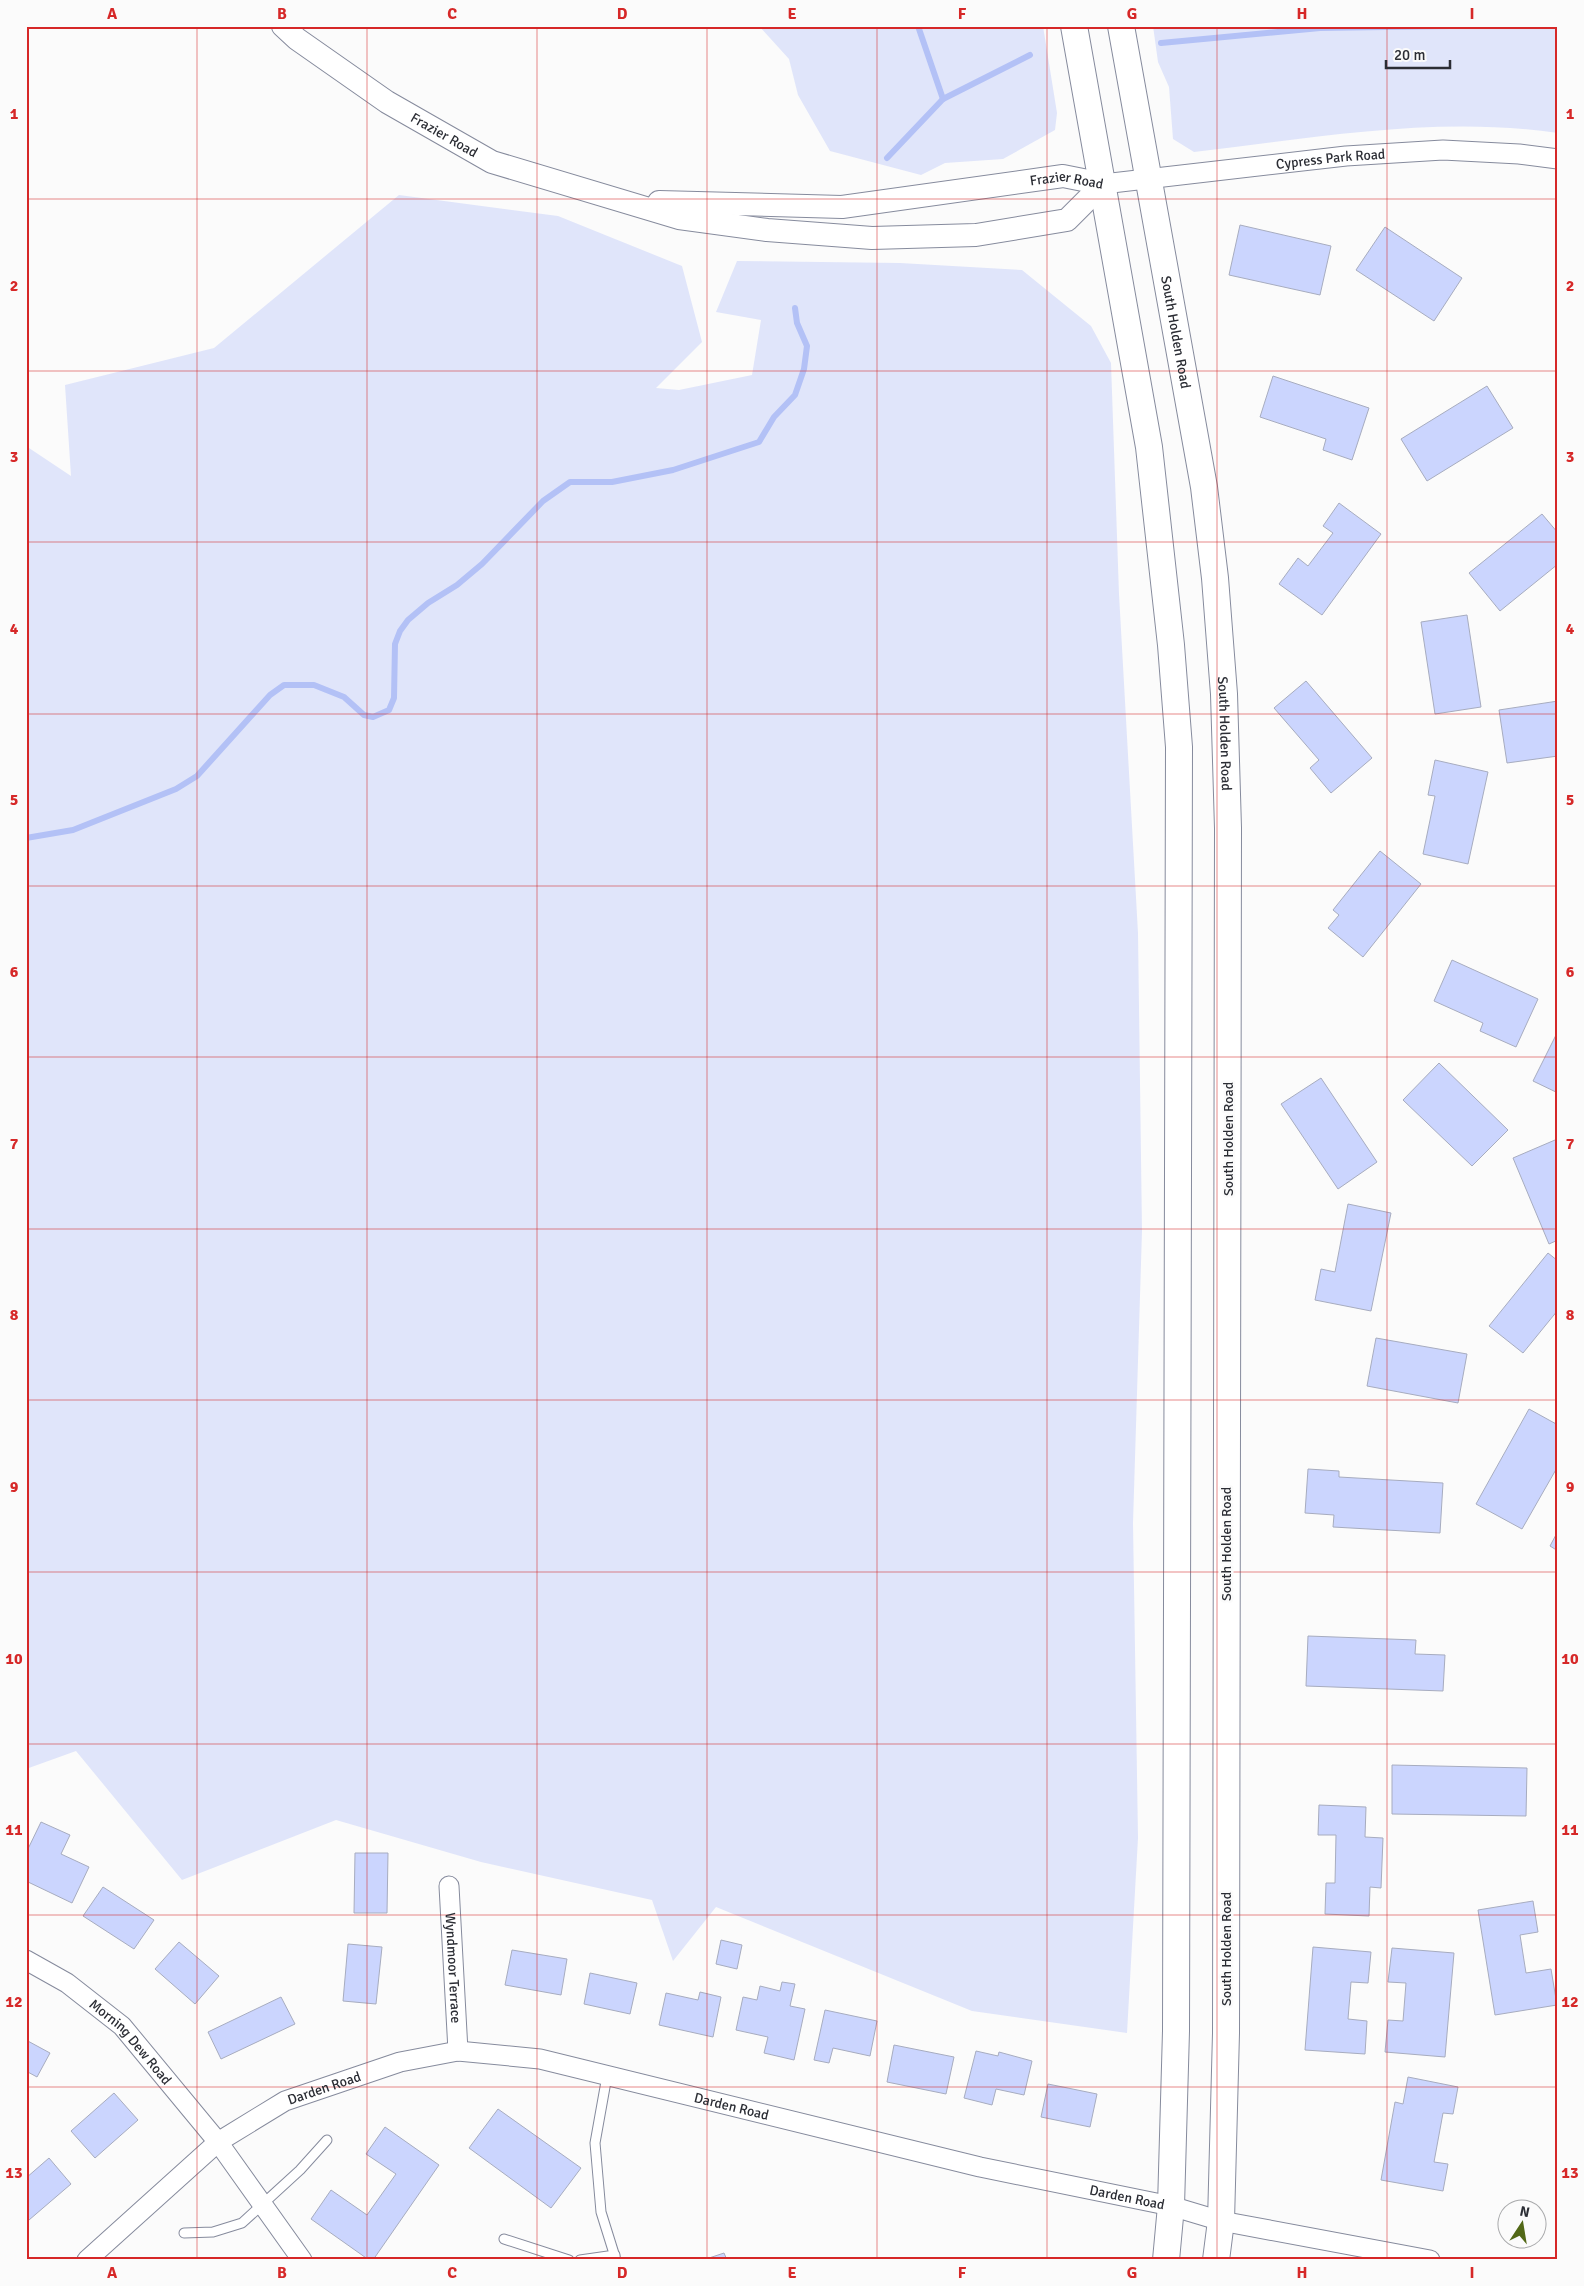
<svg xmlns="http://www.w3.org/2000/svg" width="1584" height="2286" font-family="Signika,sans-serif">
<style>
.green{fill:#e0e5fa}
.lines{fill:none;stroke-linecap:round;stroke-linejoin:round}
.stream{stroke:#b3c1f6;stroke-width:6}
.building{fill:#cbd5fe;stroke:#a7acbf}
.service-casing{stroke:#868b9d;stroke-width:11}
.minor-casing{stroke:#868b9d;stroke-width:21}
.tertiary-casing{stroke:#868b9d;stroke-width:24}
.secondary-casing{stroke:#868b9d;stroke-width:28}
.service{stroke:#fff;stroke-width:9}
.minor{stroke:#fff;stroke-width:19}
.tertiary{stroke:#fff;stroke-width:22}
.secondary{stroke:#fff;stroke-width:26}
.grid{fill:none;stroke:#d62828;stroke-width:1;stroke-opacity:0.55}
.labels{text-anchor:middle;stroke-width:5;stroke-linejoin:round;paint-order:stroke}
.street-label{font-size:14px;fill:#2b2d34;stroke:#fbfbfb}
.neatline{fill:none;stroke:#d62828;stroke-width:2}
.grid-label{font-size:16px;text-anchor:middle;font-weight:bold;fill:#d62828}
</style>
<rect width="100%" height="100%" fill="#fbfbfb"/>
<g class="green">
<polygon points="759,26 1043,26 1057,113 1055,130 1003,159 945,163 921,175 830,151 798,95 789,59"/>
<path d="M1153 26H1558V133C1437 115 1314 138 1194 152L1173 139 1169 87 1158 62Z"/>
<polygon points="399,195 558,216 682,266 702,342 656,388 679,390 752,375 761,320 716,312 737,261 900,263 1022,270 1091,326 1111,363 1119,594 1138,933 1142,1231 1133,1523 1138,1838 1127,2033 972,2011 716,1907 673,1961 652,1900 481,1862 336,1820 182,1880 76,1751 26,1769 26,446 71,476 65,385 214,348"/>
</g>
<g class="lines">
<g class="stream">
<polyline points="918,26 943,99"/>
<polyline points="1161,43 1320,28 1451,26"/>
<polyline points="887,158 943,99 1030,55"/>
<polyline points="26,838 73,830 176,789 197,776 270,695 284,685 314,685 344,697 364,715 373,717 389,710 394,698 395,644 400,631 408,620 428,603 457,585 482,564 543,501 570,482 612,482 673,470 759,442 774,417 795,395 804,369 807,346 797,323 795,308"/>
</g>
</g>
<g class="building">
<polygon points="1240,225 1331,246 1320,295 1229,275"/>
<polygon points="1385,227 1462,278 1434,321 1356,270"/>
<polygon points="1273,376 1369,408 1352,460 1323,450 1326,439 1260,417"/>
<polygon points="1487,386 1513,428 1427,481 1401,439"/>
<polygon points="1339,503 1381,534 1322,615 1279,584 1298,558 1308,566 1333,533 1323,526"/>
<polygon points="1542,514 1558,533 1558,564 1500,611 1469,573"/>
<polygon points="1467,615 1481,707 1435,714 1421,622"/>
<polygon points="1306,681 1372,758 1331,793 1310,768 1319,760 1274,708"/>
<polygon points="1558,701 1558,756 1507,763 1499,710"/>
<polygon points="1435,760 1488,772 1468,864 1423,854 1435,796 1428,795"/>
<polygon points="1380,851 1421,884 1363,957 1328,928 1339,915 1333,910"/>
<polygon points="1452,960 1538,999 1516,1047 1480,1031 1483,1023 1434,1001"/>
<polygon points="1556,1035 1558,1036 1558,1093 1533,1081"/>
<polygon points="1439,1063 1508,1130 1472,1166 1403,1100"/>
<polygon points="1321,1078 1377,1162 1338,1189 1281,1104"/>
<polygon points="1555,1140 1558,1146 1558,1240 1549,1244 1513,1158"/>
<polygon points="1348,1204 1391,1213 1371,1311 1315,1300 1321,1269 1335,1272"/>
<polygon points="1548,1253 1558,1261 1558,1310 1523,1353 1489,1326"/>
<polygon points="1376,1338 1467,1354 1458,1403 1367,1386"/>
<polygon points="1529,1409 1558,1425 1558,1466 1522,1529 1476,1504"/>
<polygon points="1308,1469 1339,1471 1339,1477 1443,1483 1440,1533 1333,1527 1334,1515 1305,1513"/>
<polygon points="1558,1531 1558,1551 1550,1546"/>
<polygon points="1308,1636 1416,1640 1415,1654 1445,1655 1443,1691 1306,1686"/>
<polygon points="1392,1765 1527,1768 1526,1816 1392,1814"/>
<polygon points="1319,1805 1366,1807 1365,1837 1383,1838 1381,1888 1370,1887 1369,1916 1325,1914 1326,1883 1335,1883 1336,1835 1318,1835"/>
<polygon points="41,1822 70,1835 61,1854 89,1867 72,1903 26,1881 26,1853"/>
<polygon points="355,1853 388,1853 387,1913 354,1913"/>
<polygon points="103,1887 154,1920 134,1949 83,1916"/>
<polygon points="1533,1901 1538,1932 1520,1935 1526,1973 1551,1969 1557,2005 1495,2015 1478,1910"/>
<polygon points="721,1940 742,1945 737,1969 716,1964"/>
<polygon points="179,1942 219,1976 195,2004 155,1969"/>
<polygon points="348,1944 382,1947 376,2004 343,2001"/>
<polygon points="1313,1947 1371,1952 1368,1983 1351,1982 1348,2019 1367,2021 1365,2054 1305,2050"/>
<polygon points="1392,1948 1454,1953 1445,2057 1385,2052 1388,2020 1403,2021 1406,1983 1388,1982"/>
<polygon points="512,1950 567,1959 561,1995 505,1985"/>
<polygon points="590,1973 637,1983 630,2014 584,2004"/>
<polygon points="782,1982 795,1984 790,2006 805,2009 794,2060 764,2053 768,2037 736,2030 743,1997 757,2000 760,1986 780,1991"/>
<polygon points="700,1992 721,1997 713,2037 659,2025 666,1993 698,2000"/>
<polygon points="281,1997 295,2024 221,2059 208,2032"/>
<polygon points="825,2010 877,2021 870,2056 833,2048 829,2063 814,2060"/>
<polygon points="26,2040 50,2053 37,2077 26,2071"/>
<polygon points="894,2045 954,2057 946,2094 887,2082"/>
<polygon points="976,2051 998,2056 999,2052 1032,2061 1024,2095 996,2089 992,2105 964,2098"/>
<polygon points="1408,2077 1458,2087 1453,2114 1443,2113 1434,2162 1448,2164 1443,2191 1381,2180 1395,2102 1403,2104"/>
<polygon points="1048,2084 1097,2094 1090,2127 1041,2117"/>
<polygon points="114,2093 138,2120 95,2158 71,2131"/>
<polygon points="498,2109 581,2168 551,2208 469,2148"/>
<polygon points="385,2127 439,2165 373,2260 369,2260 311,2219 331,2190 367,2215 396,2174 366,2154"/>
<polygon points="49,2158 71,2184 29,2220 26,2217 26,2178"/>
<polygon points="724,2253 727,2260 703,2260"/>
</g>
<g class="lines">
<g class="service-casing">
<g id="service">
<polyline points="607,2076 595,2143 601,2212 616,2260"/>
<polyline points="184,2233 213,2232 242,2223 300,2170 327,2140"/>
<polyline points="504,2239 569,2260"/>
<polyline points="580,2260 615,2255"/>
</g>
</g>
<g class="minor-casing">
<g id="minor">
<path id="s1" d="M1103 184 1346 156 1443 150 1519 154 1558 159"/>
<path id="s2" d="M449 1886 458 2051"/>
<path id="s3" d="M26 1960 67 1983 122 2026 218 2142 302 2260"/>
<path id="s4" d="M87 2260 218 2142 285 2101 400 2062 458 2051 540 2059 980 2167 1171 2206 1221 2221 1430 2260"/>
</g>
</g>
<g class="tertiary-casing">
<g id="tertiary">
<path id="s5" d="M283 26 297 39 387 102 492 162 679 218 767 230 872 238 976 235 1067 220 1103 184"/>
<path id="s6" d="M659 202 842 207 1063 176 1103 184"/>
</g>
</g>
<g class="secondary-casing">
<g id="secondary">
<polyline points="1074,26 1149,447 1171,645 1179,747 1176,2031 1171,2206 1166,2260"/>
<path id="s7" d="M1121 26 1204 487 1215 578 1224 694 1228 828 1226 2033 1221 2221 1216 2260"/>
</g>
</g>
<use href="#service" class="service"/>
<use href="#minor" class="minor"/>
<use href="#tertiary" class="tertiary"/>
<use href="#secondary" class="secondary"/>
</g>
<path class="grid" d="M197 26V2260M367 26V2260M537 26V2260M707 26V2260M877 26V2260M1047 26V2260M1217 26V2260M1387 26V2260M26 199H1558M26 371H1558M26 542H1558M26 714H1558M26 886H1558M26 1057H1558M26 1229H1558M26 1400H1558M26 1572H1558M26 1744H1558M26 1915H1558M26 2087H1558"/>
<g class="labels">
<g class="street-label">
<text dy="5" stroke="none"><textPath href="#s5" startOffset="195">Frazier Road</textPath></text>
<text dy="5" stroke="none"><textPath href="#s1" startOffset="229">Cypress Park Road</textPath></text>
<text dy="5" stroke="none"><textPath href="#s6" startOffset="410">Frazier Road</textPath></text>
<text dy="5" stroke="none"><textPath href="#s7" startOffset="311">South Holden Road</textPath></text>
<text dy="5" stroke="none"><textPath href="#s7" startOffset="716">South Holden Road</textPath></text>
<text transform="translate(1228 1139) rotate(-90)" y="5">South Holden Road</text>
<text transform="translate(1226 1544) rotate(-90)" y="5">South Holden Road</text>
<text transform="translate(1226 1949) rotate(-90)" y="5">South Holden Road</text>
<text dy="5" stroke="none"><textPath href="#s2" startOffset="82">Wyndmoor Terrace</textPath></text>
<text dy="5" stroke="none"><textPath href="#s3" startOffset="134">Morning Dew Road</textPath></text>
<text dy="5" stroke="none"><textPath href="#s4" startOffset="296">Darden Road</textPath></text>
<text dy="5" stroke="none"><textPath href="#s4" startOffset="715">Darden Road</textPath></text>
<text dy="5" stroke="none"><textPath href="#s4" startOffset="1121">Darden Road</textPath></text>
</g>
</g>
<rect width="1584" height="2286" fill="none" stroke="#fbfbfb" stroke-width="55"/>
<g transform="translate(1522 2224) rotate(12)"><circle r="24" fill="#fbfbfb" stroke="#a8a9ab"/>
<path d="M0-4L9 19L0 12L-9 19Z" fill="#526817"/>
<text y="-8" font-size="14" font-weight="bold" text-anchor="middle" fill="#2b2d34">N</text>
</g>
<path d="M1386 60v8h64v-8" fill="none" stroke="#2b2d34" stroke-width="2.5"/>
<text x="1394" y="60" font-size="15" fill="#2b2d34" stroke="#fbfbfb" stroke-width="4" paint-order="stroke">20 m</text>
<rect x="28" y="28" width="1528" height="2230" class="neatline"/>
<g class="grid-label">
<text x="112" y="19">A</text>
<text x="282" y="19">B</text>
<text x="452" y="19">C</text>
<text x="622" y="19">D</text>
<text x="792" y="19">E</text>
<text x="962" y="19">F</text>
<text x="1132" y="19">G</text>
<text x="1302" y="19">H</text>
<text x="1472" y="19">I</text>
<text x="14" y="119">1</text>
<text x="1570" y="119">1</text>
<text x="14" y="291">2</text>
<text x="1570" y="291">2</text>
<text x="14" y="462">3</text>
<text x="1570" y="462">3</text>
<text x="14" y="634">4</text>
<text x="1570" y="634">4</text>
<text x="14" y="805">5</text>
<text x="1570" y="805">5</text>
<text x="14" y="977">6</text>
<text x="1570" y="977">6</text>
<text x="14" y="1149">7</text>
<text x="1570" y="1149">7</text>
<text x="14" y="1320">8</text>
<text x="1570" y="1320">8</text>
<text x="14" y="1492">9</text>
<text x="1570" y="1492">9</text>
<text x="14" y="1664">10</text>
<text x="1570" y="1664">10</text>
<text x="14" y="1835">11</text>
<text x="1570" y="1835">11</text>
<text x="14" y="2007">12</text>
<text x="1570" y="2007">12</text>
<text x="14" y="2178">13</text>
<text x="1570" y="2178">13</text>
<text x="112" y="2278">A</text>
<text x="282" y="2278">B</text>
<text x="452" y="2278">C</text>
<text x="622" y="2278">D</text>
<text x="792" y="2278">E</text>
<text x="962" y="2278">F</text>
<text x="1132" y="2278">G</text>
<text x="1302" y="2278">H</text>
<text x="1472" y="2278">I</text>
</g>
</svg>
